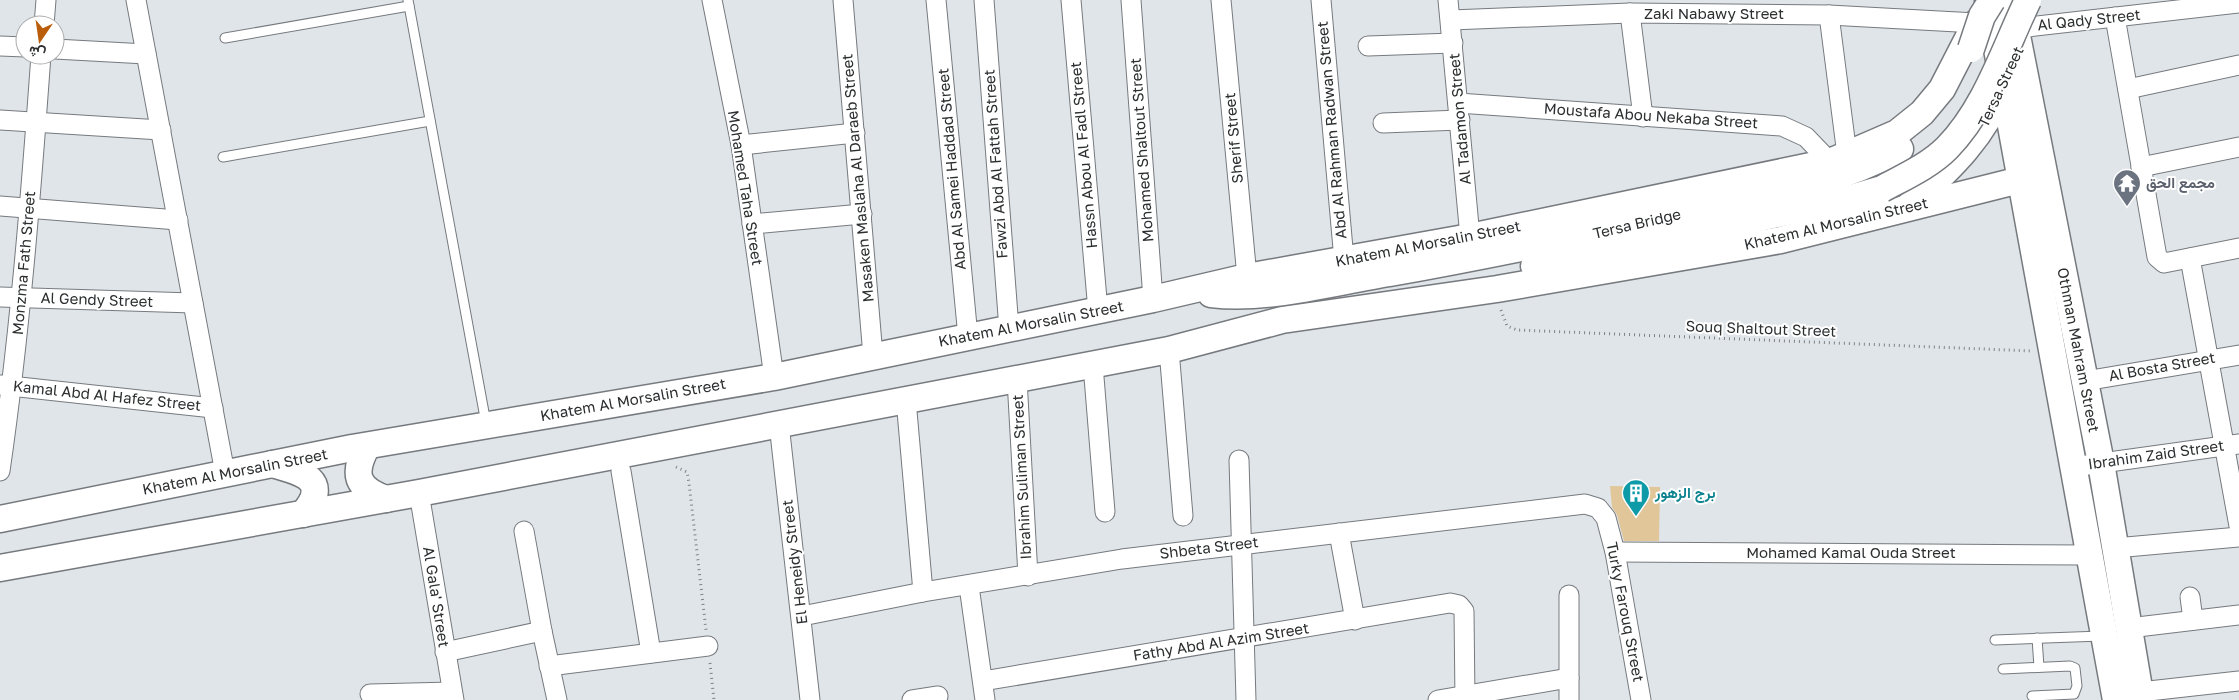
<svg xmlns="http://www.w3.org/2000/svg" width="2239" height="700" font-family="'Golos Text',Vazirmatn,sans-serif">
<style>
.building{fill:#e1c699}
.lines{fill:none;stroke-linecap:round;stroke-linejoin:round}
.service-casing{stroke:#767a7e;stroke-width:11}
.minor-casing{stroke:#767a7e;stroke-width:21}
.secondary-casing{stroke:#767a7e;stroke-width:29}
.path{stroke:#7e8284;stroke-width:3;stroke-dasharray:1 4;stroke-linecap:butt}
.service{stroke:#fff;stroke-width:9}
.minor{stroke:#fff;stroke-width:19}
.secondary{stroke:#fff;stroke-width:26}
.secondary-bridge-casing{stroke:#767a7e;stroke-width:29;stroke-linecap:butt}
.secondary-bridge{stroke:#fff;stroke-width:26}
.labels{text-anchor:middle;stroke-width:4;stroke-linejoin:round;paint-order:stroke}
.street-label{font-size:15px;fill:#2c2e2f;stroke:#fff}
.worship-label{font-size:15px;font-weight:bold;fill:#5b616d;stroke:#fff;text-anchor:start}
.culture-label{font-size:15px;font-weight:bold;fill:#0d838f;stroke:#fff;text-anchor:start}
</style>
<rect width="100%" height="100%" fill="#e0e5e9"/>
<polygon class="building" points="1610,486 1660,487 1659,541 1624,541 1617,515 1612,507"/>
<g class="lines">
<g class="service-casing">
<g id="service">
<polyline points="408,0 486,423"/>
<polyline points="225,38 409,6"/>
<polyline points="223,157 430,121"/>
<polyline points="2037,638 2039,667"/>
<polyline points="1995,640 2102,636"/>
<polyline points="2003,669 2070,666 2075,668 2077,686 2074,694 2032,696"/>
</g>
</g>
<g class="minor-casing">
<g id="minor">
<polyline points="136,0 225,473"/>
<polyline points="712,0 741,145 774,377"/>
<polyline points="843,0 873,356"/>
<polyline points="936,0 968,337"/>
<polyline points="984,0 1009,329"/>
<polyline points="1071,0 1098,311"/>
<polyline points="1131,0 1153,299"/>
<polyline points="1221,0 1247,277"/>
<polyline points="1321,0 1344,260"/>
<polyline points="1448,0 1470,237"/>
<polyline points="1630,13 1643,117"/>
<polyline points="1829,15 1847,155"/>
<polyline points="2115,17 2157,257 2164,263 2239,248"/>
<polyline points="1451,20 1630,13 1829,15 1976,23"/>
<polyline points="44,25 46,0"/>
<polyline points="2028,27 2239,3"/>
<polyline points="0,46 25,47"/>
<polyline points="1368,46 1453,43"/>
<polyline points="55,49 146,54"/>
<polyline points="2128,89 2239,65"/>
<polyline points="1458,103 1782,126 1806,137 1830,162"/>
<polyline points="0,120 161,130"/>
<polyline points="1383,123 1460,120"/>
<polyline points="741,145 855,133"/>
<polyline points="2141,167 2239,147"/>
<polyline points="0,206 178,220"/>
<polyline points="752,224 862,214"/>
<polyline points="2190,258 2239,526"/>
<polyline points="0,297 193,303"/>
<polyline points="1169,350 1183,516"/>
<polyline points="1093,365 1105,512"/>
<polyline points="1017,379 1028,576"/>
<polyline points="2085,381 2239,355"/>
<polyline points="1,385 213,408"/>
<polyline points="906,400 923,592"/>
<polyline points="779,424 810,700"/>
<polyline points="1239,460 1246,700"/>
<polyline points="2073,467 2239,444"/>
<path d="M0 471C20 333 31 194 41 55"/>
<polyline points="621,471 651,653"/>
<polyline points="419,493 454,700"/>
<polyline points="524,531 542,631 557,700"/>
<polyline points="1339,533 1355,620"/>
<polyline points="2115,548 2239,537"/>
<polyline points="1615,552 2087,555"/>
<polyline points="969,586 985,700"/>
<polyline points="1569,595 1569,700"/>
<polyline points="2190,597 2193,620"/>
<polyline points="802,616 923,592 1122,559 1585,504 1598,508 1606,518 1615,552 1641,700"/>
<polyline points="2129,628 2239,615"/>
<polyline points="445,652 542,631"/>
<polyline points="549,666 708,646"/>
<polyline points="983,681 1450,603 1459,605 1464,611 1465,700"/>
<polyline points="2140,692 2239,681"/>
<polyline points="370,694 452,692"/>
<polyline points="912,700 938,696"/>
<polyline points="1438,700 1569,678"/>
</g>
</g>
<g class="secondary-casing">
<g id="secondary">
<polyline points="1988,0 2116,700"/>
<polyline points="2010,0 2101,463 2141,700"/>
<path d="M1909 206C1952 167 1983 138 2006 83"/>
<polyline points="1534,266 1848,199 1882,189"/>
<path d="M1211 294C1268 301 1333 282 1390 273 1491 255 1591 234 1691 212 1765 196 1833 185 1900 149"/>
<path d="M367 446C352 474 356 488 386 499"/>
<path d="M272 464C302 472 332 480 303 514"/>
<polyline points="0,519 352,448 774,377 1153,299 1247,277 1470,237 1830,162 1897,133 1922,113 1942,89 1976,23"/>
<polyline points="0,568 419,493 1169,350 1282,320 1497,289 1781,240 2020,180 2044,177"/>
</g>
</g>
<g class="path">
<polyline points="1501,310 1507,326 1517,330 2032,351"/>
<polyline points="676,467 687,472 689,483 706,630"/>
<polyline points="710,663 714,700"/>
</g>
<use href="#service" class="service"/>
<use href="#minor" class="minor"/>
<use href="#secondary" class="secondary"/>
<g class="secondary-bridge-casing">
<g id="secondary-bridge">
<polyline points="1971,49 1982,16 1992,0"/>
<path d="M1882 189C1904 177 1929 166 1947 148 1986 108 2004 50 2028 0"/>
</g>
</g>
<use href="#secondary-bridge" class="secondary-bridge"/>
</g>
<defs>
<g id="temple-pin" transform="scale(1.4375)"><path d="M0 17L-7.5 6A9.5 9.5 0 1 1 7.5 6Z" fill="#6b7280" stroke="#fff"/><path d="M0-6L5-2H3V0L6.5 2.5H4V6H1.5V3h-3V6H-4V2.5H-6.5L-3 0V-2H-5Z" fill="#fff"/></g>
<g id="building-pin" transform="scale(1.4375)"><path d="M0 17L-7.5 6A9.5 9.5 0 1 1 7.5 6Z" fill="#0f9aa8" stroke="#fff"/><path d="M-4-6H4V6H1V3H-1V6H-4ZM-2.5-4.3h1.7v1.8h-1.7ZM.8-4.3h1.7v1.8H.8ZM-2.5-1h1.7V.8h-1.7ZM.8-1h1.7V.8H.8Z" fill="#fff"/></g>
</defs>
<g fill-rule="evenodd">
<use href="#temple-pin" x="2127" y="183"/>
<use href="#building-pin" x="1636" y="493"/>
</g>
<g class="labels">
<g class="street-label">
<text x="1714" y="19">Zaki Nabawy Street</text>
<text transform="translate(2089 20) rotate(-6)" y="5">Al Qady Street</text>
<text transform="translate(2001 87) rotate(-65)" y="5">Tersa Street</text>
<text transform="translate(1651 116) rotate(4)" y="5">Moustafa Abou Nekaba Street</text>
<text transform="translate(1460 119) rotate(-95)" y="5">Al Tadamon Street</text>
<text transform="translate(1332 130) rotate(-95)" y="5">Abd Al Rahman Radwan Street</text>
<text transform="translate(1234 138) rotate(-95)" y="5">Sherif Street</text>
<text transform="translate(1142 150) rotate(-94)" y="5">Mohamed Shaltout Street</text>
<text transform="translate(1084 155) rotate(-95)" y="5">Hassn Abou Al Fadl Street</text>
<text transform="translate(996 164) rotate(-94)" y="5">Fawzi Abd Al Fattah Street</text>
<text transform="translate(952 169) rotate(-95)" y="5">Abd Al Samei Haddad Street</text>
<text transform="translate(858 178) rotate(-95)" y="5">Masaken Maslaha Al Daraeb Street</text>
<text transform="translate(745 188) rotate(81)" y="5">Mohamed Taha Street</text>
<text transform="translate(1637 224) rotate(-13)" y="5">Tersa Bridge</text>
<text transform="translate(1836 224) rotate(-13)" y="5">Khatem Al Morsalin Street</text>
<text transform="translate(1428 244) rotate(-11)" y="5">Khatem Al Morsalin Street</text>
<text transform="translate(24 263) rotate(-85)" y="5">Monzma Fath Street</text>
<text transform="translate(97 300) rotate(2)" y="5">Al Gendy Street</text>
<text transform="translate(1031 324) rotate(-11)" y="5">Khatem Al Morsalin Street</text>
<text transform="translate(1761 329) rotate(2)" y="5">Souq Shaltout Street</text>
<text transform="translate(2078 350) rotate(79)" y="5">Othman Mahram Street</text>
<text transform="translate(2162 367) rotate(-10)" y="5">Al Bosta Street</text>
<text transform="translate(107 396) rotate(6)" y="5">Kamal Abd Al Hafez Street</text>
<text transform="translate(633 400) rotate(-10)" y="5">Khatem Al Morsalin Street</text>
<text transform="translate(2156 455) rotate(-8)" y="5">Ibrahim Zaid Street</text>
<text transform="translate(235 472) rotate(-11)" y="5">Khatem Al Morsalin Street</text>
<text transform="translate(1022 477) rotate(-93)" y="5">Ibrahim Suliman Street</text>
<text transform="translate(1209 548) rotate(-7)" y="5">Shbeta Street</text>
<text x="1851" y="558">Mohamed Kamal Ouda Street</text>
<text transform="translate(795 562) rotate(-97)" y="5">El Heneidy Street</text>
<text transform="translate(436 597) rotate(81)" y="5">Al Gala' Street</text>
<text transform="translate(1625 612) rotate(79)" y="5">Turky Farouq Street</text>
<text transform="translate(1221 642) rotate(-9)" y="5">Fathy Abd Al Azim Street</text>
</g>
<g class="worship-label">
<text x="2146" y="188">مجمع الحق</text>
</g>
<g class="culture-label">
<text x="1655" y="498">برج الزهور</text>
</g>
</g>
<g transform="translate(40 40) rotate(193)"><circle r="24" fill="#ffffff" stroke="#ababac"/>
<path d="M0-4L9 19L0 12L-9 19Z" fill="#ba5d0b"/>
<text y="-8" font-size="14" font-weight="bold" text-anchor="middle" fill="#2c2e2f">ش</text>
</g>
</svg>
